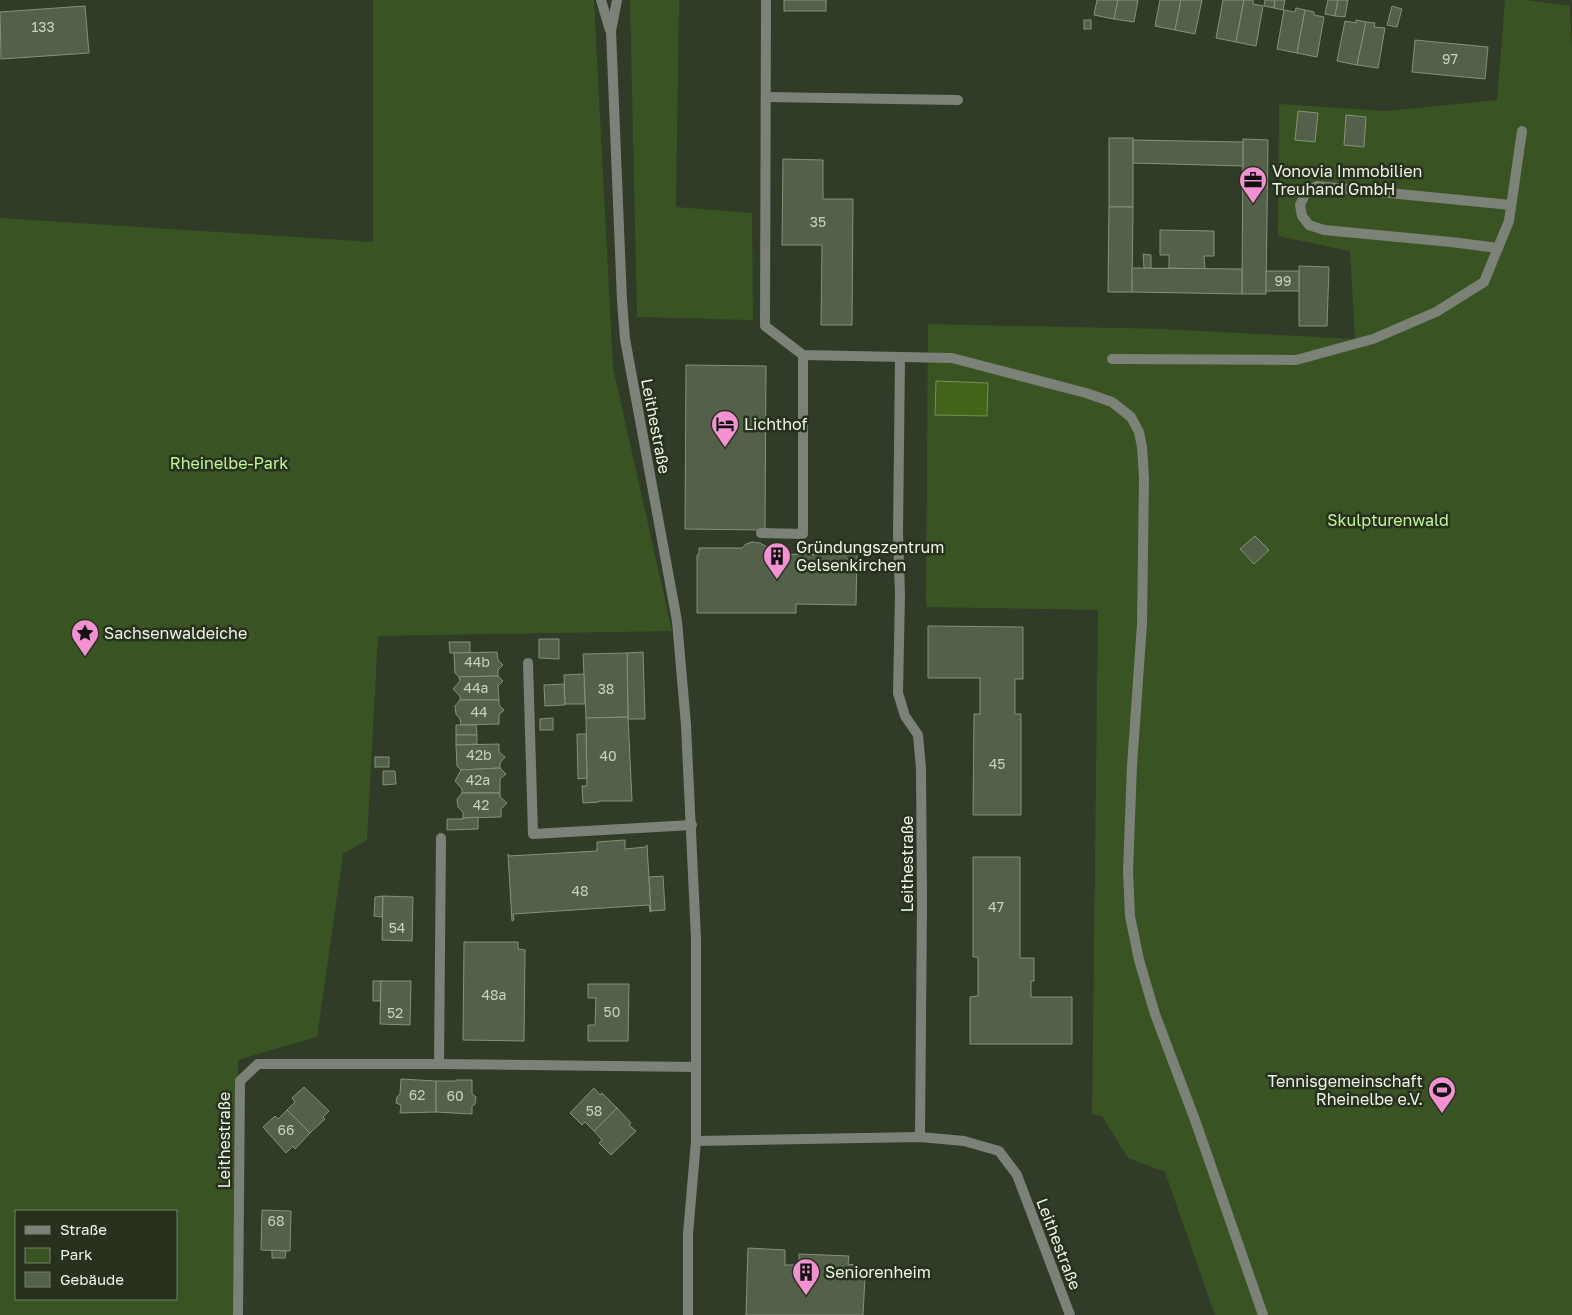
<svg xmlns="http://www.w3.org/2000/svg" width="1572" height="1315" font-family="'Golos Text',sans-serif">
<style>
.green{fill:#3a5322;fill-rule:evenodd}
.water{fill:#426519;stroke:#769057}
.building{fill:#54614a;stroke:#85927a}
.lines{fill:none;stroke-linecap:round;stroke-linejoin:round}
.service{stroke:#7c8278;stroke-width:10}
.minor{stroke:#7c8278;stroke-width:10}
.labels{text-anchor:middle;stroke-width:5;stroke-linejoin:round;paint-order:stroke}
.number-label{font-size:14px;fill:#c8d1c1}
.poi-label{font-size:16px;fill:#eff6e9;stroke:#27311d;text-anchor:start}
.street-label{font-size:16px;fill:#eff6e9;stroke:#27311d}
.park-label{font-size:16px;fill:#c3f893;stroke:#27311d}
</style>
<rect width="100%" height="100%" fill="#303c27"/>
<g class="green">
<path d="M373 0H594L613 368 672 631 378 636 367 840 343 854 317 1037 238 1060 233 1315H0V218L373 242ZM16 1211H176V1299H16Z"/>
<polygon points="630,0 679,0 676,207 752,213 753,320 637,317"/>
<polygon points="1505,0 1525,0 1570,6 1572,50 1572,1315 1215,1315 1165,1172 1128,1158 1102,1116 1092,1114 1098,610 926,607 928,324 1163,329 1355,339 1350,251 1278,236 1279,104 1386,111 1497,100"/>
</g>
<polygon class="water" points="936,381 988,383 987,416 935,415"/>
<g class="building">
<rect x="784" y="0" width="42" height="11"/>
<polygon points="1097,0 1118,0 1114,19 1094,15"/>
<polygon points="1118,0 1138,0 1134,22 1114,19"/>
<polygon points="1160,0 1181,0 1175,30 1155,26"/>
<polygon points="1181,0 1202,0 1195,34 1175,30"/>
<polygon points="1223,0 1244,0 1236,42 1216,38"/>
<polygon points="1244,0 1253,0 1253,4 1263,6 1256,46 1236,42"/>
<polygon points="1265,0 1275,0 1274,8 1264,6"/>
<polygon points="1275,0 1285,0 1283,10 1274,8"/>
<polygon points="1328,0 1338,0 1335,16 1325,14"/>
<polygon points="1338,0 1348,0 1345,17 1335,16"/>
<polygon points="85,6 89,53 1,59 0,12"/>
<polygon points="1392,6 1402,9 1397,27 1387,25"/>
<polygon points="1296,8 1305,10 1297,53 1277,49 1284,10 1295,12"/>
<polygon points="1305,10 1314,12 1314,15 1324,17 1317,57 1297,53"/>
<rect x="1084" y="20" width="7" height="9"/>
<polygon points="1356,20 1366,22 1357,65 1337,61 1345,21 1356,23"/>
<polygon points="1366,22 1375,23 1374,27 1385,28 1378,68 1357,65"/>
<polygon points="1415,40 1488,47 1485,79 1412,72"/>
<polygon points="1298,111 1318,113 1315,142 1295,140"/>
<polygon points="1346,115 1366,117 1364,147 1344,145"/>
<rect x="1109" y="138" width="24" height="69"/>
<polygon points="1243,139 1268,140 1266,294 1242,294"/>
<polygon points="1133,140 1243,142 1243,166 1133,163"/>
<polygon points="783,159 823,160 823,199 853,199 852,325 821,325 822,245 782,245"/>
<polygon points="1109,207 1133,207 1132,292 1108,292"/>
<polygon points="1160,230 1214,231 1214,256 1204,256 1205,269 1169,268 1169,255 1160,255"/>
<polygon points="1143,254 1151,255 1151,268 1144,268"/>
<polygon points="1299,266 1329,267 1327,326 1299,326"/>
<polygon points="1132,268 1242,269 1242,294 1132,292"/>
<rect x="1266" y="271" width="33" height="20"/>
<polygon points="686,365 766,366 765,530 685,529"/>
<polygon points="1255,536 1269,550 1254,564 1240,549"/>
<polygon points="752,542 760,543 767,547 769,554 857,555 856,605 796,604 796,613 697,613 697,555 699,555 699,548 742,548 746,544"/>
<polygon points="928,626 1023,627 1023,679 1015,679 1015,714 1021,714 1021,815 973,815 974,714 980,714 980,678 928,678"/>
<polygon points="539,639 559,639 559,659 539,658"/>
<polygon points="449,642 470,642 470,653 450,653"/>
<polygon points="497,652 498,660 503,665 498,670 498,676 459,677 455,673 454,653"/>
<polygon points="643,652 645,719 628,719 627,653"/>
<polygon points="627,653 628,717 586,718 583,654"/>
<polygon points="584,674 585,704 565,704 564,675"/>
<polygon points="498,676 503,681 498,686 499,700 460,700 460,696 453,689 460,681 459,677"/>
<polygon points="564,684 565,705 545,706 544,685"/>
<polygon points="460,700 499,700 499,705 504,710 499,715 499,724 461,725 460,719 456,714 455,706"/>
<polygon points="628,717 632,801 599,801 599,802 583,803 582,786 587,786 586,718"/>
<polygon points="553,718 553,730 540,730 540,719"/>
<polygon points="456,725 476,725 477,735 456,735"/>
<polygon points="577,734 586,734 587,778 578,779"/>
<polygon points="456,735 477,735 477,744 456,745"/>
<polygon points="499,744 499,752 505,757 500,763 500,768 461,770 457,766 456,745"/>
<rect x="375" y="757" width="14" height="10"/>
<polygon points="500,768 506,774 500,779 500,793 462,793 462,789 455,781 461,770"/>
<polygon points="383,771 395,771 396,784 383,785"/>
<polygon points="462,793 500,793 500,797 507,803 501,809 501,817 463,818 463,812 458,807 457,799"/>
<polygon points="478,817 478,829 447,830 447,819 463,819 463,818"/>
<polygon points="625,840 625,849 646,847 647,845 651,912 650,912 649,905 513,914 514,920 512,921 508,854 509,856 597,851 597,842"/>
<polygon points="973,857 1020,857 1020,958 1034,958 1034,981 1031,981 1031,997 1072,997 1072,1044 970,1044 970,997 978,996 978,957 973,957"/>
<polygon points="663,876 665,910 651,911 649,877"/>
<polygon points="383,896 382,917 374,916 375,897"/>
<polygon points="383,896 413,897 412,941 382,940"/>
<polygon points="464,942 518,942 518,949 525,950 524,1041 463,1040"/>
<polygon points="373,981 381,981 380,1001 373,1001"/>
<polygon points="381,981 411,981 410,1025 380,1024"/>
<polygon points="588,984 629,984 628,1041 588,1041 588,1025 595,1025 596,998 588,998"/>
<polygon points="401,1079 436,1081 436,1112 400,1113 401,1105 396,1103 397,1097 400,1094"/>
<polygon points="456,1080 472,1080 472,1094 476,1097 475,1104 472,1106 472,1114 436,1112 436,1081 456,1081"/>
<polygon points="304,1087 329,1111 323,1117 325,1119 310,1133 287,1110 295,1102 292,1098"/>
<polygon points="594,1088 600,1095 602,1093 617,1108 594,1131 585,1122 582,1125 570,1113"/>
<polygon points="617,1108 631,1123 629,1125 636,1131 611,1155 599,1143 602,1140 594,1131"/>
<polygon points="287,1110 310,1133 295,1149 293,1146 286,1153 263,1127 275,1116 278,1119"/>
<polygon points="262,1210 291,1211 290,1251 261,1250"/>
<polygon points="748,1248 785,1250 785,1265 799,1265 799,1254 849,1256 848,1264 854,1265 854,1277 865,1277 863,1315 746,1315"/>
<polygon points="272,1250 286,1251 285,1258 272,1258"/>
</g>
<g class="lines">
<g class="service">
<polyline points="766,0 765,326 803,355 952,358 1086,393 1112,402 1131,417 1139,432 1142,447 1144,478 1142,624 1132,766 1128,871 1130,916 1139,960 1155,1014 1195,1120 1263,1315"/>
<polyline points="766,97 958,100"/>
<polyline points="1498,248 1451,242 1324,230 1309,225 1302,216 1300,205 1306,192 1317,186 1511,205"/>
<polyline points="1112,359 1296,360 1373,339 1436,312 1484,282 1509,221 1522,131"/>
<polyline points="761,533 803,534 803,355"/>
<polyline points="900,595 898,534 900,358"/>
</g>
<g class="minor">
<polyline points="601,0 610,30"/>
<polyline points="617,0 611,31 622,301 625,339 677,621 686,725 696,939 696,1141 688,1234 688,1315"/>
<polyline points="900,595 898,693 905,716 918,735 921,768 922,904 920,1137"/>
<polyline points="528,663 533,834 692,825"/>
<polyline points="439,1064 441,838"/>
<polyline points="696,1141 920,1137 964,1141 999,1151 1017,1175 1070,1315"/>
<polyline points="238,1315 240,1081 258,1064 439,1064 696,1067"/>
</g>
</g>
<defs>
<g id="office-pin" transform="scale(1.4375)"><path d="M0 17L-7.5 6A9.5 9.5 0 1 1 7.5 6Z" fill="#f591d2" stroke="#27311d"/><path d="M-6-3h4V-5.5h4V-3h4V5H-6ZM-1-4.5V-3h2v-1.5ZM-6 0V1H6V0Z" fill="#111"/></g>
<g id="hotel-pin" transform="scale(1.4375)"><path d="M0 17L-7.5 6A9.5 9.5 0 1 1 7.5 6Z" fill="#f591d2" stroke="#27311d"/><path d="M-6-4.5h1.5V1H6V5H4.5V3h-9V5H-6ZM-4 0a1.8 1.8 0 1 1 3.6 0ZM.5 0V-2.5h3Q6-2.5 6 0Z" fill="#111"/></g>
<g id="building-pin" transform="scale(1.4375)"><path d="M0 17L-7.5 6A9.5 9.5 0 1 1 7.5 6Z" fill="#f591d2" stroke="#27311d"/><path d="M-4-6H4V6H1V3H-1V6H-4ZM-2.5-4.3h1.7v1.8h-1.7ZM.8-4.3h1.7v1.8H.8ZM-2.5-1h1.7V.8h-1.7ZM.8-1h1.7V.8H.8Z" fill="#111"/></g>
<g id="sight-pin" transform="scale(1.4375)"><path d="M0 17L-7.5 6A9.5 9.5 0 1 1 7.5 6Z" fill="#f591d2" stroke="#27311d"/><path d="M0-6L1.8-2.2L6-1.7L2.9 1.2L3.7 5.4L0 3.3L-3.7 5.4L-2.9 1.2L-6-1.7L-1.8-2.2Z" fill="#111"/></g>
<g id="stadium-pin" transform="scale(1.4375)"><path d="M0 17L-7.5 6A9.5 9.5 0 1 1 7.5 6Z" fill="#f591d2" stroke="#27311d"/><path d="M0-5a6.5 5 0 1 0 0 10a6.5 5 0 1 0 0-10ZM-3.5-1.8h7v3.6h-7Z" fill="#111"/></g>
</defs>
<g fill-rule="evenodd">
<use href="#office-pin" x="1253" y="180"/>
<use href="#hotel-pin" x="725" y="424"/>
<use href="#building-pin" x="777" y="556"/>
<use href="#sight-pin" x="85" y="633"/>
<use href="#stadium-pin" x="1442" y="1090"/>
<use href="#building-pin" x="806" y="1272"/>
</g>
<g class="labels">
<g class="number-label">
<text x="43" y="32">133</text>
<text x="1450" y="64">97</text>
<text x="818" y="227">35</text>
<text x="1283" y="286">99</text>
<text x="477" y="667">44b</text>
<text x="476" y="693">44a</text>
<text x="606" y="694">38</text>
<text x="479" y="717">44</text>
<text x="479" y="760">42b</text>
<text x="608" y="761">40</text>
<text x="997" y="769">45</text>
<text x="478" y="785">42a</text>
<text x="481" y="810">42</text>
<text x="580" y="896">48</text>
<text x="996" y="912">47</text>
<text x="397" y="933">54</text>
<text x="494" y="1000">48a</text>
<text x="612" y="1017">50</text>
<text x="395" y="1018">52</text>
<text x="417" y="1100">62</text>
<text x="455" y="1101">60</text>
<text x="594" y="1116">58</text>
<text x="286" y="1135">66</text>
<text x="276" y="1226">68</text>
</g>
<g class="poi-label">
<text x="1272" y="177">Vonovia Immobilien<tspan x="1272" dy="18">Treuhand GmbH</tspan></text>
<text x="744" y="430">Lichthof</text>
<text x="796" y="553">Gründungszentrum<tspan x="796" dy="18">Gelsenkirchen</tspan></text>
<text x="104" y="639">Sachsenwaldeiche</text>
<text x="1423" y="1087" text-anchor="end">Tennisgemeinschaft<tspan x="1423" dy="18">Rheinelbe e.V.</tspan></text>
<text x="825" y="1278">Seniorenheim</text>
</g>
<g class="street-label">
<text transform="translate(656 426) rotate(79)" y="6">Leithestraße</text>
<text transform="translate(907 864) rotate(-90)" y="6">Leithestraße</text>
<text transform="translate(224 1140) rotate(-90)" y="6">Leithestraße</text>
<text transform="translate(1059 1244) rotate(69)" y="6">Leithestraße</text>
</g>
<g class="park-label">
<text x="229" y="469">Rheinelbe-Park</text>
<text x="1388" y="526">Skulpturenwald</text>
</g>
</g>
<rect x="15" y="1210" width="162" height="90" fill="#27311d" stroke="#77806f"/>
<rect x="25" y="1226" width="25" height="8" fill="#7c8278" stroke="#77806f"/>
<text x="60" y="1235" font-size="15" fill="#eff6e9">Straße</text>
<rect x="25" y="1248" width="25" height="15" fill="#3a5322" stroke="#77806f"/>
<text x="60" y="1260" font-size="15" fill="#eff6e9">Park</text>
<rect x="25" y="1272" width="25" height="15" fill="#54614a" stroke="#77806f"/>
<text x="60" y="1285" font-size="15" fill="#eff6e9">Gebäude</text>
</svg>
